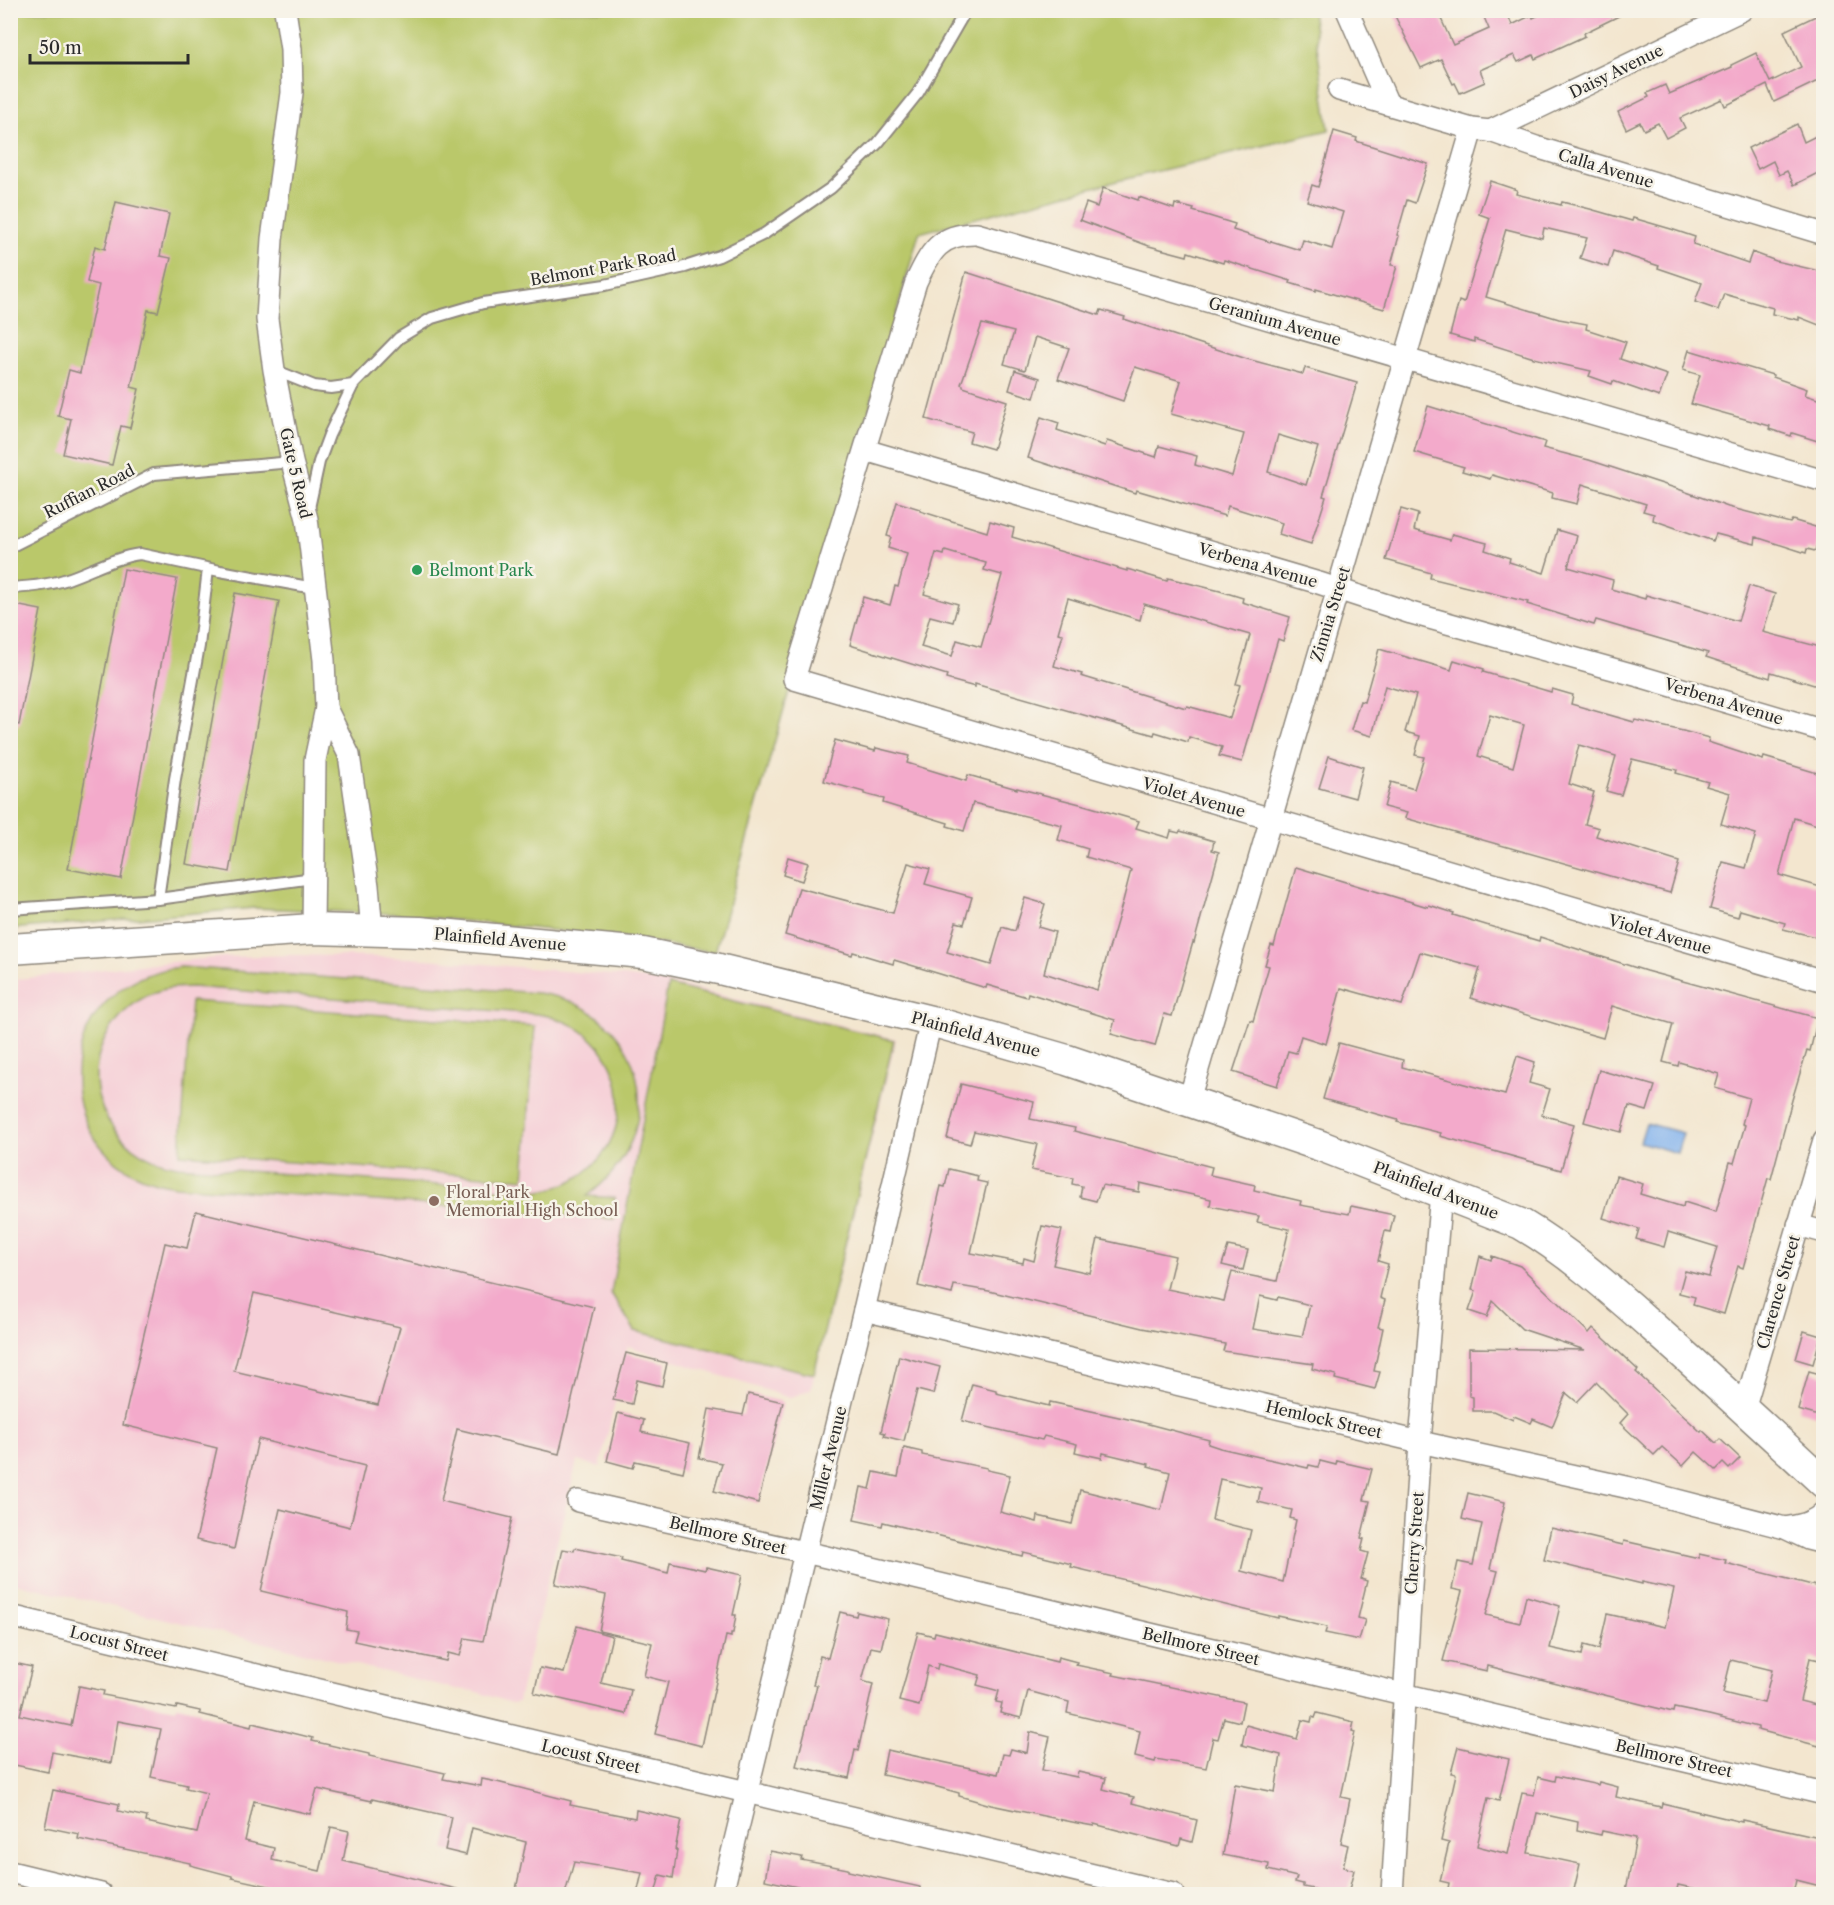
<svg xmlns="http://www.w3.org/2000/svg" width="1834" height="1905" font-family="'Libre Caslon Text',serif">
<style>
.built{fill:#f6cfd7}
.green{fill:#bac86a;stroke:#727a4a;stroke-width:1.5;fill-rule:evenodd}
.water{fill:#83b3ee;stroke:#576f8c;stroke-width:1.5}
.building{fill:#f3aacb;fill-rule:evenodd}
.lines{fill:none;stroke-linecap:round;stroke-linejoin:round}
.lane-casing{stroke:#8f887d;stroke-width:14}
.street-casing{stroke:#8f887d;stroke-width:24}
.secondary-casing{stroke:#8f887d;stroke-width:33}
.lane{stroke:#fff;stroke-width:10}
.street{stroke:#fff;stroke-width:21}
.secondary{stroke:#fff;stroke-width:30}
.leisure-dot{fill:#2e9e5b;stroke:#f7f3e8;stroke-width:2}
.education-dot{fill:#8d6e63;stroke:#f7f3e8;stroke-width:2}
.labels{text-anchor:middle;stroke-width:5;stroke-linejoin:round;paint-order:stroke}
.street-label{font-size:16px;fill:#2b2b2b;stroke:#f7f3e8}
.leisure-label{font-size:16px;fill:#27864d;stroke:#f7f3e8;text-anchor:start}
.education-label{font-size:16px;fill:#785e54;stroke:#f7f3e8;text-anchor:start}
</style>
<rect width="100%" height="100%" fill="#f7f3e8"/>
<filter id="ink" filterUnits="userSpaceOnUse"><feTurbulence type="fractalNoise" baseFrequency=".0167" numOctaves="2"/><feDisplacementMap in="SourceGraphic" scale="12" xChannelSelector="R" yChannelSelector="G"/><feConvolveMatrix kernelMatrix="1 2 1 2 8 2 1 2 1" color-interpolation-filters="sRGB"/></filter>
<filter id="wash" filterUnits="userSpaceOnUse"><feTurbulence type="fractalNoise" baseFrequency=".008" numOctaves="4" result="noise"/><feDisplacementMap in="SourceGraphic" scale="24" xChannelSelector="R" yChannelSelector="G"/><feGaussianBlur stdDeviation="1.35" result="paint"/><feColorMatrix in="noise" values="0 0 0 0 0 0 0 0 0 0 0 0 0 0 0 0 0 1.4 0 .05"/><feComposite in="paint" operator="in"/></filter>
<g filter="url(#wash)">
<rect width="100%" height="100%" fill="#f3e6cf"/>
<polygon class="built" points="295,955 414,958 622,976 669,982 896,1039 811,1389 790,1398 628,1346 600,1467 577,1461 518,1702 511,1703 474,1691 456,1689 11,1582 10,1056 18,979 140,965 226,957"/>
<g class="green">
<polygon points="11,11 1312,11 1329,130 1117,181 919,233 715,952 616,937 399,914 254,908 11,929"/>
<path d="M181 967 538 993C647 1008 675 1132 587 1196L615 1198 614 1219 176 1186C41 1168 45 981 181 967ZM192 987 537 1014C649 1031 645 1180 533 1192L178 1166C106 1156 69 1075 119 1018 131 1004 146 994 165 989 174 987 183 988 192 987Z"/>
<polygon points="668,985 894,1040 814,1374 635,1331 611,1293"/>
<polygon points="191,1001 535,1026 524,1179 180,1154"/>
</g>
<polygon class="water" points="1646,1123 1683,1133 1677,1153 1640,1142"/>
<g id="blocks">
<g class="building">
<polygon points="1392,10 1437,10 1453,45 1489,29 1481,10 1506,10 1512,25 1532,15 1533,18 1550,10 1631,10 1584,33 1585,36 1535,59 1533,55 1518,62 1514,55 1480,70 1485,82 1460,93 1455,83 1453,84 1441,59 1421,68"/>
<polygon points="1824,12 1824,78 1774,102 1767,85 1725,106 1722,99 1680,118 1685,128 1666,138 1658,123 1644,130 1640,122 1626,129 1618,112 1649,97 1647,93 1665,85 1669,94 1732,67 1731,65 1756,53 1770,82 1801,67 1784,31"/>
<polygon points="1797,124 1804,142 1824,132 1824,170 1794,185 1787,171 1779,175 1773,161 1758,169 1748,148"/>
<polygon points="1334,131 1357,138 1356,141 1428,164 1415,203 1407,200 1397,235 1399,236 1391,265 1397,266 1384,309 1316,289 1316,291 1290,283 1291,281 1224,260 1223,263 1188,252 1187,256 1149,246 1080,220 1086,203 1097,207 1103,188 1138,200 1139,197 1174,209 1175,204 1194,209 1193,211 1235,224 1233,230 1270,242 1271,241 1300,250 1303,240 1332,249 1343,212 1307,201 1312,185 1318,187"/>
<polygon points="1490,181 1517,190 1516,194 1561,205 1562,202 1590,209 1632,221 1633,218 1671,229 1695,237 1693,244 1748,263 1752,252 1776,261 1824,272 1824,327 1799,317 1799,320 1772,314 1773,308 1724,294 1718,310 1695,302 1702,283 1658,268 1659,266 1613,251 1608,267 1580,258 1587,238 1544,228 1542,238 1506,229 1486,297 1559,319 1587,324 1586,329 1626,342 1620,359 1667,375 1659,397 1613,381 1612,384 1589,376 1591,371 1534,358 1474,339 1474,342 1450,335 1459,301 1464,303 1490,218 1479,214"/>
<polygon points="116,202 169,214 160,256 171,258 158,312 148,310 131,387 139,389 130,428 121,426 112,465 63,454 71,419 58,416 69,370 80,373 99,285 87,282 95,246 105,249"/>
<path d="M966 272 1099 315 1101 310 1125 317 1124 319 1247 359 1303 374 1305 368 1357 383 1323 496 1326 497 1311 544 1279 534 1282 523 1228 506 1225 516 1136 490 1135 493 1028 458 1041 417 1059 423 1057 430 1105 446 1107 441 1156 457 1159 446 1197 456 1195 465 1232 476 1244 434 1171 414 1181 381 1135 367 1123 401 1058 379 1069 348 1035 337 1025 370 1004 364 1014 332 982 324 961 384 963 385V387L1007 401 993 449 969 442 972 432 926 419ZM1278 435 1318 447 1306 485 1268 472Z"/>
<polygon points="1689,350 1773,375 1773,377 1807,389 1805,395 1824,401 1824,443 1792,433 1791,436 1769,429 1770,426 1691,404 1700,375 1683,370"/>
<polygon points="1015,370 1040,378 1034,398 1009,390"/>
<polygon points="1428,406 1545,442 1543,448 1589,460 1678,489 1728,507 1790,523 1792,520 1822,529 1815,551 1807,549 1806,553 1756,537 1755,544 1716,534 1713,541 1653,520 1654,514 1643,511 1646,504 1582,484 1577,504 1552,498 1553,493 1492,475 1490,479 1462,471 1464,467 1414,452"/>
<path d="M897 502 920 509V511L987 532 990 521 1014 528 1012 537 1127 571V569L1167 581 1168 578 1220 591 1243 598 1242 602 1290 617 1283 641 1278 639 1242 762 1219 756 1222 747 1189 737 1188 742 1155 732 1154 735 975 684V687L946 679 947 675 850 645 863 597 890 605 895 586 898 587 907 554 888 548 891 537 887 536ZM945 551 986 563 984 570 1002 575 981 647 957 640 952 656 921 647 930 616 953 622 958 604 924 594 936 553 944 555ZM1068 598 1140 620 1144 604 1250 635 1236 684 1240 685 1230 718 1187 706 1186 708 1081 676 1082 674 1054 666 1063 634 1058 633Z"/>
<polygon points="1401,509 1418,514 1414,530 1450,540 1452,534 1487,543 1485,550 1510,558 1509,562 1544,573 1557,530 1577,536 1568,567 1613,580 1611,589 1645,599 1646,595 1738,621 1749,586 1775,594 1763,632 1824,648 1824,688 1771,672 1770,678 1706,657 1708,653 1596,620 1594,625 1527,604 1528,602 1430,578 1431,573 1386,560"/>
<polygon points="124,569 177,579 121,879 68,869"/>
<polygon points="235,593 279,601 230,872 186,864"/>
<polygon points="10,604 41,610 19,725 10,724"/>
<path d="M1379 649 1451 670 1454 660 1484 669 1483 672 1551 692 1552 689 1573 695 1571 704 1634 722 1635 720 1683 731 1709 738 1708 742 1763 760 1764 757 1824 775V827L1794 818 1779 875 1824 888V939L1783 929 1785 923 1740 910 1738 917 1710 909 1723 862 1746 868 1756 834 1721 824 1730 793 1706 786 1708 782 1676 773 1677 770 1632 759 1621 795 1606 791 1616 756 1579 745 1569 784 1594 792 1585 824 1599 828 1596 836 1679 862 1670 893 1405 818 1407 813 1384 807 1391 782 1414 789 1424 757 1415 755 1420 736 1405 732 1416 695 1385 686 1372 736 1351 730 1360 701 1364 702ZM1490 715 1524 725 1513 767 1478 756Z"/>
<polygon points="835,740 875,751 876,748 909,756 907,763 966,781 968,775 1017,789 1017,788 1084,805 1139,821 1136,828 1169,838 1171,831 1179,833 1180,831 1214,841 1212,850 1219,852 1194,943 1193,942 1172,1016 1164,1014 1155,1046 1111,1034 1115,1020 1028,993 1027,997 987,985 986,988 894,960 893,964 853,952 852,955 785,935 799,888 893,913 908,863 930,869 925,884 972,897 964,924 956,922 947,952 991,965 1002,927 1015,931 1025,898 1045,904 1038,927 1055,932 1044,973 1097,990 1123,901 1131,870 1086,857 1088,849 1058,840 1062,825 973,803 964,831 947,826 948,823 883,803 884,799 864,794 864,792 824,781"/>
<polygon points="1329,756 1363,767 1355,798 1319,788"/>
<polygon points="788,857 808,863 802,881 783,875"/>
<polygon points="1296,867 1428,907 1429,905 1454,913 1453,915 1539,941 1540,937 1646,971 1818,1018 1810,1051 1807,1050 1792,1100 1771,1179 1768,1178 1743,1268 1738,1266 1724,1314 1693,1305 1695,1297 1679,1293 1685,1271 1709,1277 1717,1247 1668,1232 1664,1247 1636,1239 1639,1229 1603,1218 1616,1176 1643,1184 1640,1194 1683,1207 1684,1202 1716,1212 1730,1162 1734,1163 1745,1125 1742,1124 1749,1098 1715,1088 1719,1074 1679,1062 1678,1066 1663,1062 1673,1024 1612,1006 1603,1038 1582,1032 1471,998 1480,968 1420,952 1402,1005 1341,988 1326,1044 1301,1036 1296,1053 1288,1051 1277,1086 1233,1072 1250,1020 1253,1021 1269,966 1265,965 1271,945 1274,946"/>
<polygon points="1339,1043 1403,1060 1402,1067 1505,1095 1517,1056 1535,1062 1529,1083 1550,1089 1542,1115 1574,1124 1561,1170 1440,1136 1441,1133 1397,1122 1398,1120 1323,1099"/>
<polygon points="1599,1070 1655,1086 1647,1111 1629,1106 1621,1132 1584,1122"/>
<path d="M961 1084 1034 1102 1030 1119 1075 1128 1074 1131 1212 1167 1210 1175 1255 1185 1254 1190 1301 1201 1300 1205 1349 1214 1351 1206 1394 1215 1390 1232 1385 1231 1378 1261 1388 1264 1380 1298 1385 1300 1378 1327 1383 1328 1374 1371 1380 1372 1375 1389 1335 1379 1336 1375 1312 1369 1313 1364 1223 1351 1225 1344 1142 1328 989 1291 954 1285 952 1294 918 1286 941 1186 945 1187 949 1169 978 1176 977 1181 987 1183 971 1253 1023 1263 1024 1258 1034 1261 1042 1226 1062 1230 1053 1265 1090 1273 1098 1239 1175 1256 1167 1289 1224 1301 1232 1272 1277 1281 1289 1229 1257 1222 1259 1216 1210 1206 1211 1199 1140 1183 1139 1192 1102 1185 1096 1201 1080 1197 1082 1186 1072 1184 1073 1178 1031 1170 1037 1144 974 1131 970 1144 947 1138ZM1260 1296 1277 1300 1278 1297 1310 1305 1302 1337 1253 1329Z"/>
<path d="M196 1211 594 1307 559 1454 457 1429 441 1501 512 1518 483 1641 465 1638 460 1656 448 1653 446 1661 354 1641 357 1631 346 1629 348 1612 261 1591 280 1509 350 1527 365 1466 258 1439 234 1549 196 1540 217 1448 123 1425 165 1243 187 1248ZM254 1293 400 1327 378 1405 234 1371Z"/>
<polygon points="1228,1246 1248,1250 1243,1270 1222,1265"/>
<polygon points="1480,1256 1491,1260 1492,1256 1520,1266 1589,1333 1593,1328 1621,1354 1638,1370 1636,1372 1701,1432 1702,1430 1716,1443 1720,1439 1740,1458 1729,1469 1723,1463 1716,1470 1696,1452 1683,1466 1662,1447 1654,1455 1620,1423 1628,1414 1596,1382 1577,1402 1566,1393 1552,1427 1533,1419 1531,1423 1514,1416 1513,1420 1493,1411 1473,1411 1473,1397 1469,1396 1469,1348 1585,1350 1522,1329 1493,1301 1487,1317 1469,1311 1476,1291 1472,1290"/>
<polygon points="1804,1331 1821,1336 1813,1364 1796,1359"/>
<polygon points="626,1353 667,1363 662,1386 637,1380 632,1404 613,1400"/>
<polygon points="899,1356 940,1367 933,1394 917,1390 904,1441 884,1436 885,1433 881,1432"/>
<polygon points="1809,1371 1824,1375 1824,1401 1819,1416 1798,1410"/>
<path d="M972 1384 996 1390V1393L1049 1406 1050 1402 1137 1421 1209 1440 1208 1444 1220 1448 1308 1468 1309 1465 1318 1467 1320 1461 1336 1465 1337 1461 1372 1469 1364 1500 1370 1501 1361 1538 1364 1539 1361 1551 1368 1553 1361 1579 1367 1581 1358 1618 1365 1620 1359 1640 1325 1633 1327 1627 1278 1616V1618L1201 1599V1598L1071 1567 1072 1564 1023 1552 1022 1556 883 1522 882 1526 854 1520 861 1487 870 1489 874 1472 898 1477 904 1448 922 1452V1455L987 1468V1470L1010 1475 1000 1512 1037 1522 1038 1516 1072 1524 1080 1490 1161 1510 1170 1472 1148 1466 1149 1464 1103 1453 1102 1458 1075 1452 1077 1444 1044 1436 1042 1440 962 1421ZM1220 1479 1261 1488 1258 1502 1292 1510 1290 1518 1296 1520 1283 1582 1241 1571 1251 1530 1212 1520Z"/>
<polygon points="748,1394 783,1402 758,1503 714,1491 722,1463 699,1458 709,1409 743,1415"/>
<polygon points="618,1413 644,1420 641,1432 690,1443 683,1472 635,1461 633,1468 607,1461"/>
<path d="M1468 1493 1505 1502 1490 1569 1498 1571 1486 1615 1520 1623 1526 1596 1560 1606 1550 1648 1582 1655 1584 1645 1599 1649 1607 1614 1665 1627 1674 1589 1642 1582V1584L1544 1560 1551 1528 1623 1545 1624 1541 1699 1558V1554L1726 1560 1725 1563 1824 1588V1661L1810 1658 1800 1701 1824 1707V1727L1819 1746 1758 1730V1727L1709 1715 1674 1708 1673 1712 1488 1666 1487 1671 1443 1661 1462 1591 1452 1589 1458 1562 1473 1565 1482 1524 1462 1519ZM1731 1660 1772 1670 1764 1703 1723 1693Z"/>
<polygon points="575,1548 622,1558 621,1561 668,1573 670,1562 705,1570 706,1567 742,1575 733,1615 736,1615 733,1633 731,1633 731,1637 726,1636 702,1746 655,1734 668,1682 644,1676 652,1643 599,1631 606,1595 555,1584 563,1549 574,1551"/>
<polygon points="840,1612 856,1616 857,1612 888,1619 881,1649 871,1647 862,1681 873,1684 858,1751 855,1750 849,1778 796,1766 817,1685 813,1685 820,1656 828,1658"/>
<polygon points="577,1626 612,1636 601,1683 631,1690 626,1714 534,1693 540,1668 564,1673"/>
<polygon points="918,1632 934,1636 935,1632 1057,1662 1058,1657 1077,1662 1076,1665 1114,1673 1113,1675 1244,1702 1240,1722 1224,1718 1218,1739 1213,1738 1206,1768 1156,1759 1155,1762 1135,1757 1140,1731 1067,1713 1069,1702 1028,1691 1021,1718 1000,1713 1002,1703 996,1702 999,1691 977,1685 980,1675 938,1664 937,1669 928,1666 919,1706 899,1701"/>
<polygon points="10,1662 32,1667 20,1715 71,1726 79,1686 104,1691 103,1695 176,1709 177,1706 200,1711 200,1714 251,1727 252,1723 313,1738 312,1741 369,1754 369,1756 445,1773 443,1779 481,1786 482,1779 497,1782 571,1801 570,1805 635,1818 636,1810 681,1820 675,1850 677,1850 673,1878 660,1875 655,1894 637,1894 642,1873 574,1862 565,1894 515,1894 526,1842 472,1828 466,1855 445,1850 452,1817 372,1799 372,1801 317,1789 310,1814 254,1801 245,1841 274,1848 272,1860 320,1871 331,1827 349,1831 343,1861 457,1889 456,1894 306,1894 232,1878 232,1876 190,1865 190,1863 78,1839 79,1834 45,1827 53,1790 119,1804 118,1811 147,1817 146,1822 197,1833 207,1793 186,1788 187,1785 151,1777 161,1729 118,1721 111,1763 52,1752 48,1772 10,1764"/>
<polygon points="1317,1713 1354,1722 1352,1731 1355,1732 1341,1797 1350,1799 1341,1843 1348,1845 1343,1867 1354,1870 1348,1894 1338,1894 1303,1887 1303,1884 1295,1882 1297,1877 1268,1870 1269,1864 1223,1855 1235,1784 1275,1792 1281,1755 1242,1745 1246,1725 1297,1739 1302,1720 1311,1722 1312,1717 1315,1718"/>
<polygon points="1030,1732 1050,1737 1042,1770 1077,1777 1078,1772 1106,1778 1103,1789 1134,1797 1132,1803 1197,1820 1192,1842 1181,1839 1179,1846 1094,1824 1094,1826 1077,1823 991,1805 959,1796 959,1793 934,1786 882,1775 887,1750 998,1774 1003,1754 1009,1755 1011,1749 1027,1753"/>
<polygon points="1458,1747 1509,1759 1499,1801 1488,1798 1477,1846 1508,1854 1522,1793 1534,1795 1538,1777 1555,1781 1556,1776 1598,1785 1599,1782 1618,1787 1616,1797 1661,1807 1662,1803 1742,1822 1742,1820 1824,1838 1824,1887 1796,1880 1793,1894 1718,1894 1678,1885 1676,1894 1640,1894 1626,1891 1636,1838 1602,1831 1601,1835 1577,1830 1578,1822 1537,1813 1528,1853 1580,1864 1573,1894 1447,1894 1449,1883 1440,1881 1449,1843 1441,1841 1456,1774 1451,1773"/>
<polygon points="770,1851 802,1857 801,1860 848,1869 848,1871 920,1887 920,1894 815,1894 816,1891 765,1880"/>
</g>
</g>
</g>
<g filter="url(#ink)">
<use href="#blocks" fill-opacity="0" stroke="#8f887d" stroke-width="1.5"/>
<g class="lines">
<g class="lane-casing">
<g id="lane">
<polyline points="274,370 314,386 331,388 353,385 399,338 432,318 483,303 605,285 685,267 719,256 764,234 831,188 878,143 918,93 966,10"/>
<polyline points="309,508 319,462 329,435 353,385"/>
<polyline points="10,547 154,474 292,462"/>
<path d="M10 588C30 587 52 585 70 578 93 570 116 557 140 554L220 571 314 588"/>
<polyline points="158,899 175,779 199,646 208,569"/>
<polyline points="10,909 158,899 313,878"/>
</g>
</g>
<g class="street-casing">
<g id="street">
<polyline points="285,10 291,49 292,93 272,239 267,319 274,370 292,462 307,519 324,660 326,708 315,760 313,929"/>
<polyline points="1347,10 1388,104"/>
<polyline points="1339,90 1472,129 1490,131 1536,147 1824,234"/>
<polyline points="1490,131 1742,10"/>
<polyline points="865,450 1319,583 1411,613 1642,677 1824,731"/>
<path d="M1824 481 977 234C940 233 930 252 916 282L794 679 1824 981"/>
<polyline points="326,708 349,755 368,886 372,931"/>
<polyline points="1189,1100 1472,129"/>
<polyline points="1798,1225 1824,1232"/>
<polyline points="864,1310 1420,1442 1630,1488 1785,1528 1808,1539 1824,1543"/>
<polyline points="1744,1409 1824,1140"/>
<polyline points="578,1501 822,1556 1824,1794"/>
<path d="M1785 1528C1800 1525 1812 1524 1824 1512"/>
<polyline points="10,1616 1173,1894"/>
<polyline points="10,1872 101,1894"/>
<polyline points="722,1894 864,1310 931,1021"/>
<polyline points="1392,1894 1420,1442 1441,1192"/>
</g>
</g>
<g class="secondary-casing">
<path id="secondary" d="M10 949 313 929 420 932 643 953 719 969 931 1021 1067 1060 1321 1146 1521 1224C1570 1253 1612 1291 1654 1328 1712 1379 1768 1431 1824 1483"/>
</g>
<use href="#lane" class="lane"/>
<use href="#street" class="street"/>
<use href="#secondary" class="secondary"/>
</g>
</g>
<circle class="leisure-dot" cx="417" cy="570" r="6"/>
<circle class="education-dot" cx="434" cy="1201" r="6"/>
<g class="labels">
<g class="street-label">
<text transform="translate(1616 71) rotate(-26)" y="6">Daisy Avenue</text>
<text transform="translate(1606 168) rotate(17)" y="6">Calla Avenue</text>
<text transform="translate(603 267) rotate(-10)" y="6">Belmont Park Road</text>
<text transform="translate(1275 321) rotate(16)" y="6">Geranium Avenue</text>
<text transform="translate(296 473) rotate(77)" y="6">Gate 5 Road</text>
<text transform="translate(89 491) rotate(-27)" y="6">Ruffian Road</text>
<text transform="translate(1258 565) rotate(16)" y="6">Verbena Avenue</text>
<text transform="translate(1330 614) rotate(-73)" y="6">Zinnia Street</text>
<text transform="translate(1724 701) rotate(17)" y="6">Verbena Avenue</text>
<text transform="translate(1194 797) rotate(16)" y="6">Violet Avenue</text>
<text transform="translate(1660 934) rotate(16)" y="6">Violet Avenue</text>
<text transform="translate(500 939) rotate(5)" y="6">Plainfield Avenue</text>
<text transform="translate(976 1034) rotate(15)" y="6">Plainfield Avenue</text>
<text transform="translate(1436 1190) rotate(21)" y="6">Plainfield Avenue</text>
<text transform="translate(1778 1292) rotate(-74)" y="6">Clarence Street</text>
<text transform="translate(1324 1419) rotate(13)" y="6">Hemlock Street</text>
<text transform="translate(828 1458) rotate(-76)" y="6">Miller Avenue</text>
<text transform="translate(728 1535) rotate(13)" y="6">Bellmore Street</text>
<text transform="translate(1414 1543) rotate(-86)" y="6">Cherry Street</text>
<text transform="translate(119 1643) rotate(14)" y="6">Locust Street</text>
<text transform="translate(1201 1646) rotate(13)" y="6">Bellmore Street</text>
<text transform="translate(591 1756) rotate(13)" y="6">Locust Street</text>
<text transform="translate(1674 1758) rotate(13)" y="6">Bellmore Street</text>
</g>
<g class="leisure-label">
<text x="429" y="576">Belmont Park</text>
</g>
<g class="education-label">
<text x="446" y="1198">Floral Park<tspan x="446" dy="18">Memorial High School</tspan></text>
</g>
</g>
<rect width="1834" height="1905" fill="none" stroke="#f7f3e8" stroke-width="36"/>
<path d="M30 54v9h158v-9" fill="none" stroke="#2b2b2b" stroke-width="3"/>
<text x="39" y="54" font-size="18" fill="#2b2b2b" stroke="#f7f3e8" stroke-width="4.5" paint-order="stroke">50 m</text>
</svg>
